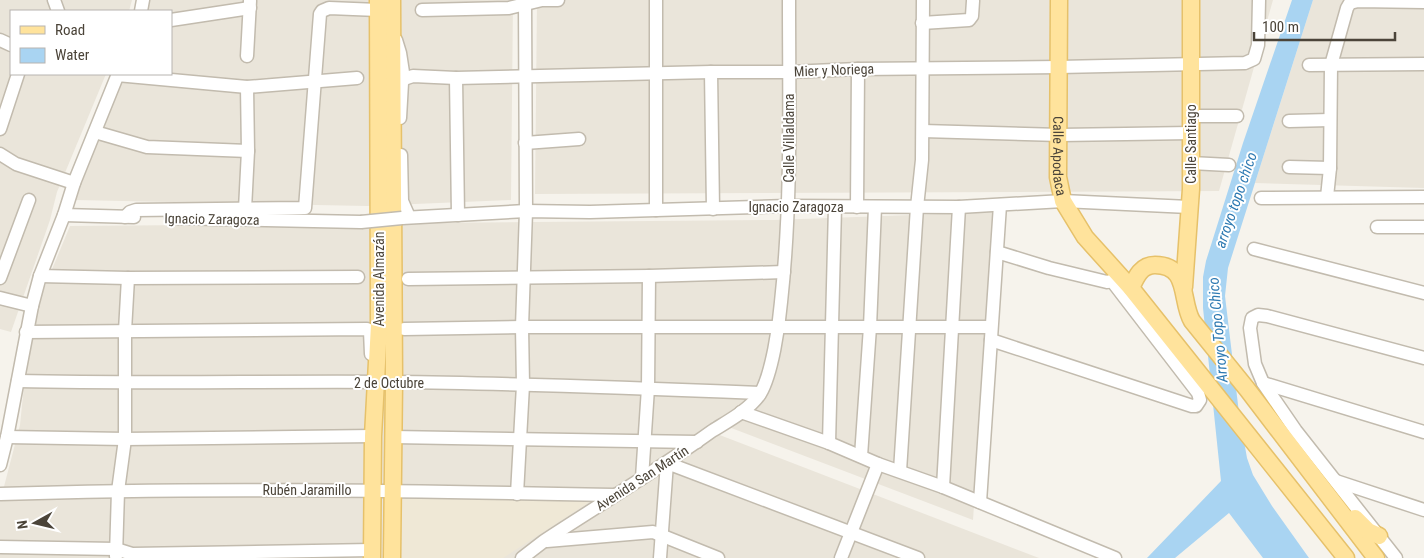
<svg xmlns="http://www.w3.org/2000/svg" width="1424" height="558" font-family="'Roboto Condensed',sans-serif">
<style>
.residential{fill:#eae5da}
.education{fill:#efe8d6}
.water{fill:#a9d4f2}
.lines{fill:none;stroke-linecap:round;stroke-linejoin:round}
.minor-casing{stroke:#c2bbae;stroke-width:15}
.major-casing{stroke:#e6c16a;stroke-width:19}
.minor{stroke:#fff;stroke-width:12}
.major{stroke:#ffe39c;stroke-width:16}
.minor-bridge-casing{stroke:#c2bbae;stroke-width:15;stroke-linecap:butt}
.minor-bridge{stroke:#fff;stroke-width:12}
.labels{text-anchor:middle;stroke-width:4;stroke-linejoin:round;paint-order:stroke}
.street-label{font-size:14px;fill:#4b4439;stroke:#fff}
.water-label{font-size:15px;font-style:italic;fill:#2e7ab2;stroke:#fff}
</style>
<rect width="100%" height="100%" fill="#f6f3ec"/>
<g class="residential">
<polygon points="0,0 132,0 129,11 11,11 11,74 106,74 57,192 50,220 11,332 0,329"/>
<polygon points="150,0 513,0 511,200 367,206 75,200 125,74 171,74 171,11 148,11"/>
<polygon points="537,0 1273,0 1219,191 535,194"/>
<polygon points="1313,0 1424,0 1424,188 1255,183"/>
<polygon points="994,212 973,520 713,421 526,558 0,558 0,502 20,425 27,356 38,303 70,226 774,220"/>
<polygon points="717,434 1039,558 529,558"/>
</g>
<polygon class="education" points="401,497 597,497 503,558 402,558"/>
<polygon class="water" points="1292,0 1313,0 1228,268 1225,296 1239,413 1247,458 1253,475 1272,506 1309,558 1263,558 1229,513 1175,558 1147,558 1221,481 1203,308 1203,277 1206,261 1243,143"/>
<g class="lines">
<g class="minor-casing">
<g id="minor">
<polyline points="54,0 58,11"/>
<polyline points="656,0 656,210"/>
<polyline points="422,10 509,8 542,0 558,0"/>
<polyline points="141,11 143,0"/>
<polyline points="171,20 250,8"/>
<polyline points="922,23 969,20 972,16 973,1"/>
<polyline points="0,40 11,45"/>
<polyline points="396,40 400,53 404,79"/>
<polyline points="247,56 250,1"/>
<polyline points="1309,65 1424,64"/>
<polyline points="711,72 713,209"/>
<polyline points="117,75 247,87 357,78"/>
<polyline points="456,78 458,215"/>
<polyline points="1191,116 1237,116"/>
<polyline points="400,118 402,83 404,79 413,76 456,78 711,72 789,72 858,69 1059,67 1245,63 1254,59 1258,45 1259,0"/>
<polyline points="1289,121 1330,120"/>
<polyline points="0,129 18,74"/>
<polyline points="923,131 1060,135 1191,133"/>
<polyline points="95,132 147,147 248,151"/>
<polyline points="525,143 579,139"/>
<polyline points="0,154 16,164 74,183"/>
<polyline points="401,155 402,201 409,217"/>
<polyline points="1191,163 1229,165"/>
<polyline points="1289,167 1330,168"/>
<polyline points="1327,197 1330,168 1331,65 1347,8 1350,3 1358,1 1424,2"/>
<polyline points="1261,198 1424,197"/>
<polyline points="857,207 858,69"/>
<polyline points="245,209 248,151 247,87"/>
<polyline points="64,215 134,217"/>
<polyline points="125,217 130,212 136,210 305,208 320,14 322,11 329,8 378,10"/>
<polyline points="171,218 361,222"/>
<polyline points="402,218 526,211 590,212 788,206 959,207 1063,201 1189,207"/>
<polyline points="1377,227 1424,227"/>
<polyline points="1254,249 1424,293"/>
<polyline points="997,252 1049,268 1107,282 1112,281 1117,274"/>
<polyline points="40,276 128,278 358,277"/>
<polyline points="0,278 29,200"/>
<polyline points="408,279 649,276 784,272"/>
<polyline points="0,298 32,306"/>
<polyline points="404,329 522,327 991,327"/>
<polyline points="26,332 367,329 370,331 371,354"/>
<polyline points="991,340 1192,406 1196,406 1200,400 1198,393 1112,281"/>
<path d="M18 381C143 384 268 381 393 382 515 383 638 388 760 393"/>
<polyline points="1263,383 1424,432"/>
<polyline points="741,412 829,443 878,464 943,487 1115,558"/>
<polyline points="7,437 125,439 373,436"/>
<polyline points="393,437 697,442"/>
<polyline points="829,443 835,207"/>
<polyline points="861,456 870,327 875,207"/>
<polyline points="0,465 7,437 32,306 40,276 64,215 74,183 118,74"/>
<polyline points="900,471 917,207 922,160 923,0"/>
<polyline points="642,478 648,388 649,276"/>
<polyline points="1336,481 1424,510"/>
<polyline points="943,487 959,207"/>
<path d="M0 494C205 487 409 491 614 495"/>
<polyline points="517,494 523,385 522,327 526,211 525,0"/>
<polyline points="980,502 1000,205"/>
<polyline points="547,541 653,532 718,558"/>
<polyline points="0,547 116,549 132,554 372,550"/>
<polyline points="116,556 118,491 125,439 125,331 128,278"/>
<path d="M522 558 544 541C600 504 658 470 712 431 728 421 749 410 760 394 772 374 779 326 781 302 792 202 789 101 789 0"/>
<polyline points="660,558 667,463 918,558"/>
<polyline points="841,558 878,464"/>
<polyline points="1396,558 1296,431 1263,383 1255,364 1250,328 1252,318 1258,315 1267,316 1424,358"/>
</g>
</g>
<g class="major-casing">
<g id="major">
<polyline points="392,0 394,382 392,558"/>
<path id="s1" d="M1059 0 1058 177 1063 201 1085 237 1131 288 1346 558"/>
<polyline points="1184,287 1191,189 1191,0"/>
<path d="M1131 288C1136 277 1141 265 1155 265 1190 265 1180 301 1192 321L1247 389 1376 558"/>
<polyline points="1355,518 1368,531 1379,536"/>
<polyline points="372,558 373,436 379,325 378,0"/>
</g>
</g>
<use href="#minor" class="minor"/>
<use href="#major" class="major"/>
<g class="minor-bridge-casing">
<polyline id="minor-bridge" points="361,222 402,218"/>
</g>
<use href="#minor-bridge" class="minor-bridge"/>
</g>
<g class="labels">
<g class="street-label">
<text transform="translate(834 70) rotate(-2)" y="5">Mier y Noriega</text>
<text transform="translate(789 138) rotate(-90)" y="5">Calle Villaldama</text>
<text transform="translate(1191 144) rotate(-90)" y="5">Calle Santiago</text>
<text dy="5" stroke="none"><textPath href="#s1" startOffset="156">Calle Apodaca</textPath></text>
<text x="796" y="212">Ignacio Zaragoza</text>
<text transform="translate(212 219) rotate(1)" y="5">Ignacio Zaragoza</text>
<text transform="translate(379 279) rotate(-90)" y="5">Avenida Almazán</text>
<text x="389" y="388">2 de Octubre</text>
<text transform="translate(642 478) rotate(-33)" y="5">Avenida San Martín</text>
<text x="307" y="495">Rubén Jaramillo</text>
</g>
<g class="water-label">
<text transform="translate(1236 200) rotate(-71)" y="5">arroyo topo chico</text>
<text transform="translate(1218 330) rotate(-95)" y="5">Arroyo Topo Chico</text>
</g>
</g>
<rect x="10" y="10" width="162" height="65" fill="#ffffff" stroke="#b7b4b0"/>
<rect x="20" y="26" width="25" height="8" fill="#ffe39c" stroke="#b7b4b0"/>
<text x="55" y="35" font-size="15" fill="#4b4439">Road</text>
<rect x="20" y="48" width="25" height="15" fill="#a9d4f2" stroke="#b7b4b0"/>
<text x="55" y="60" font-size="15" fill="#4b4439">Water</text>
<g transform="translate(35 523) rotate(262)" stroke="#ffffff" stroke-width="4" paint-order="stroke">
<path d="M0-4L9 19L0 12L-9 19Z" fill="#4b4439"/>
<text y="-8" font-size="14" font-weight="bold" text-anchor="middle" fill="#4b4439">N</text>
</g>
<path d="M1254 32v8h141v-8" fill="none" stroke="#4b4439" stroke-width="2.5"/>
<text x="1262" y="32" font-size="15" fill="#4b4439" stroke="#ffffff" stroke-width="4" paint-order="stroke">100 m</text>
</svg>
